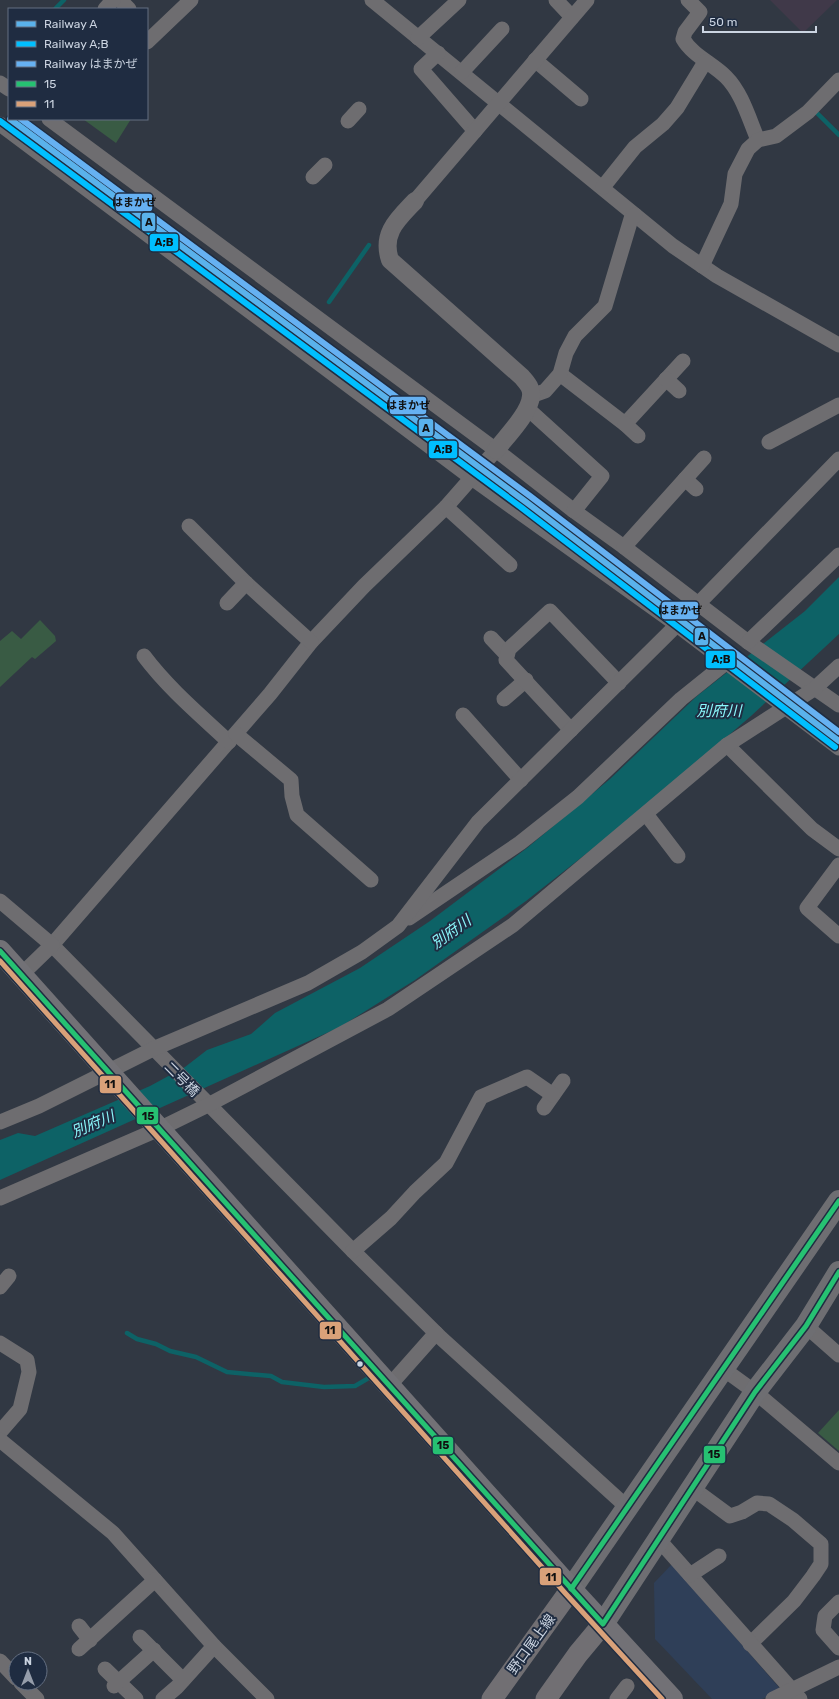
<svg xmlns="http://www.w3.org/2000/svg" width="839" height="1699" font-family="Rubik,'Noto Sans JP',sans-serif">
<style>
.built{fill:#2f3f58}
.education{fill:#403949}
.green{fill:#395b44}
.water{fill:#0d6266}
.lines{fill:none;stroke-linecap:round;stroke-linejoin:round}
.stream{stroke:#0d6266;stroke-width:4.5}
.minor{stroke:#6e6d70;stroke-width:15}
.tertiary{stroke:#6e6d70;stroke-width:18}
.secondary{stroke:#716f73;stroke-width:21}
.primary{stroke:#6e6e72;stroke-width:22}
.trunk{stroke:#727176;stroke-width:22}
.bus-1-casing{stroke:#1f2c41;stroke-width:8}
.bus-2-casing{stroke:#1f2c41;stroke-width:8}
.bus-1{stroke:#26c172;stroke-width:5}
.bus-2{stroke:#d9a179;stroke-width:5}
.rail-1-casing{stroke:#1f2c41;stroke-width:9}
.rail-2-casing{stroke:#1f2c41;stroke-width:9}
.rail-3-casing{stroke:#1f2c41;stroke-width:9}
.rail-1{stroke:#5ab2eb;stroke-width:6}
.rail-2{stroke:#00bfff;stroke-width:6}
.rail-3{stroke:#66b1f2;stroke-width:6}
.bus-dot{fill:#cbd4e1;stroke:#1f2c41;stroke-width:1.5}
.labels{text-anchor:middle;stroke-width:4;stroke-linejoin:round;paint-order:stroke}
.street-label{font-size:14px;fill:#cbd4e1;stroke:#1f2c41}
.water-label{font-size:15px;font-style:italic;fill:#8af7fb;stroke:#1f2c41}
.line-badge{stroke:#1f2c41;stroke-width:1.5}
.pale-badge-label{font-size:11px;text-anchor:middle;font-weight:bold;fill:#111}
</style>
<rect width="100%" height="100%" fill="#313843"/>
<polygon class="built" points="672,1564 782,1691 762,1699 712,1699 655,1639 654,1583"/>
<polygon class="education" points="770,0 837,0 803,33"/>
<g class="green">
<polygon points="83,119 131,119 116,143"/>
<polygon points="40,620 55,636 56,641 35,659 32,657 0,687 0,641 12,631 21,639"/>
<polygon points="839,1410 839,1451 818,1433"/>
</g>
<polygon class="water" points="839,577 839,634 751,716 642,810 526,901 415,980 340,1027 0,1180 0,1140 18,1133 35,1136 150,1086 185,1067 207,1050 251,1034 275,1013 360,968 430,921 527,848 610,779 697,696 805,611"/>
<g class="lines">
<g class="stream">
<polyline points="55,9 64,0"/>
<polyline points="816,112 839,135"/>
<polyline points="329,302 369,245"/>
<polyline points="127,1333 137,1339 156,1344 170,1351 196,1357 227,1372 271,1376 282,1382 324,1387 355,1386 367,1379"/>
</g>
<g class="minor">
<polyline points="120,0 129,9"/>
<polyline points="372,0 673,246 717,276 839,345"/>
<polyline points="556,0 572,17"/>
<path d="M688 0 700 12 685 32 683 39C693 56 712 63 726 77 742 93 749 119 758 140"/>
<polyline points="105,9 113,0"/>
<polyline points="418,38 459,0"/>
<polyline points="147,42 191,0"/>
<polyline points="438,53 421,69 475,131"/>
<polyline points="535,60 581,99"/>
<polyline points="462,72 502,29"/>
<polyline points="0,83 9,89"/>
<polyline points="49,119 496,450 574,511 624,547 748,642 839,705"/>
<polyline points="348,121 359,109"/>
<polyline points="0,124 473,479 677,625 839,748"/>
<polyline points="313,177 325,165"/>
<polyline points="603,187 635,147 663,124 677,108 705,62"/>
<polyline points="415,201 587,0"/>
<polyline points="702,266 731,204 735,174 748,149 758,140 776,136 808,112 839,80"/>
<polyline points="560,374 625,424 683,361"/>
<polyline points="666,379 679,391"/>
<polyline points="531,396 545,391 560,374 566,353 575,336 605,306 631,219 635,215"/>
<polyline points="528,409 602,476 574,511"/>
<polyline points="625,424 638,436"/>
<polyline points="769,442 839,405"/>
<polyline points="496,450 446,507 364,586 311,642 270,694 52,945 353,1251 441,1338 628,1508"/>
<polyline points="685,479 696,489"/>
<polyline points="446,507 510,565"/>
<polyline points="189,526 246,583 311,642"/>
<polyline points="624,547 704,458"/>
<polyline points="227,603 246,583"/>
<polyline points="491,638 507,655"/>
<polyline points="748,642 839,555"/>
<path d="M144 656C168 688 199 714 229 742"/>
<polyline points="504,699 526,680"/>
<polyline points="463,715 521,780"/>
<polyline points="571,730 506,660 509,649 550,611 619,683"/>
<polyline points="236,734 291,780 292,796 297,815 371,880"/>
<polyline points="727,745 812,829 839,849"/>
<polyline points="646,814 678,856"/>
<polyline points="839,865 807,908 839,936"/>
<polyline points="0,901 52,945 22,974"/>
<polyline points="409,918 520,843 578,797 681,699 727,662"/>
<polyline points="544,1108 563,1081"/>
<polyline points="0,1122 39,1106 153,1049 308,983 362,952 398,926 478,822 698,604 839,459"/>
<polyline points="0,1198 159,1129 208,1105 388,1009 513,925 727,745 814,689 839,666"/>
<polyline points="353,1251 391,1218 415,1192 446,1163 481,1097 527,1077 553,1095"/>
<polyline points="0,1287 9,1276"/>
<polyline points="806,1326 839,1355"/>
<polyline points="0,1343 27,1360 29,1372 20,1409 0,1432"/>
<polyline points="722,1368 755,1392 839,1463"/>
<polyline points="389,1386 436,1333"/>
<polyline points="0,1440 113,1533 214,1646 267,1699"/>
<polyline points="692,1488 730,1516 742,1512 757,1503 769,1504 793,1520 821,1544 821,1564 813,1576 794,1601 750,1644"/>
<polyline points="659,1540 800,1699"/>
<polyline points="690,1575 719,1556"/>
<polyline points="839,1602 825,1616 823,1630 839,1648"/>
<polyline points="79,1626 90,1640"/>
<polyline points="140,1637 183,1680"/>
<polyline points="79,1649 155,1580"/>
<polyline points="0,1661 16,1678"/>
<polyline points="105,1669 136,1699"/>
<polyline points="21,1683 37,1699"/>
<polyline points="114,1686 154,1650"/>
<polyline points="163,1699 177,1687 214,1646"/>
<polyline points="617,1699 627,1686"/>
<polyline points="773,1699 839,1667"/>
</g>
<path class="tertiary" d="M415 201C398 219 381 233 390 260L522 377C527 383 532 388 531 396 530 413 506 437 496 450"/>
<g class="secondary">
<polyline points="492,1699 571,1589"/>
<polyline points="546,1699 578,1654 603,1624"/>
</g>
<g class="primary">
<polyline points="571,1589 839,1201"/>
<polyline points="603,1624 755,1392 806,1326 839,1272"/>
</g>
<polyline class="trunk" points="0,951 571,1589 672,1699"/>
<g class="bus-1-casing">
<g id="bus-1">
<polyline points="0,951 603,1624 755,1392 806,1326 839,1272"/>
<polyline points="571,1589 839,1201"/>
</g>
</g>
<g class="bus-2-casing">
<polyline id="bus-2" points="0,961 566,1594 662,1699"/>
</g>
<use href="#bus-1" class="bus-1"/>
<use href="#bus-2" class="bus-2"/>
<g class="rail-1-casing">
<polyline id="rail-1" points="10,119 526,502 839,741"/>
</g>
<g class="rail-2-casing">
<polyline id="rail-2" points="0,121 522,508 835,747"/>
</g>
<g class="rail-3-casing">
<polyline id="rail-3" points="21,119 530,496 839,732"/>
</g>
<use href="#rail-1" class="rail-1"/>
<use href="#rail-2" class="rail-2"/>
<use href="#rail-3" class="rail-3"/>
</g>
<circle class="bus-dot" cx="360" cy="1364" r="3.5"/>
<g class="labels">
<g class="street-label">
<text transform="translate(182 1079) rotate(45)" y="5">二号橋</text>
<text transform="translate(531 1644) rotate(-54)" y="5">野口尾上線</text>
</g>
<g class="water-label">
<text x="719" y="716">別府川</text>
<text transform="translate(451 932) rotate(-36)" y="5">別府川</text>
<text transform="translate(93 1124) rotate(-23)" y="5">別府川</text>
</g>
</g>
<g class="line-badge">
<rect x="115" y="193" width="38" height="19" rx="4" fill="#66b1f2"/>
<rect x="141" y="212" width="15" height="20" rx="4" fill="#5ab2eb"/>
<rect x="149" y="233" width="30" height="19" rx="4" fill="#00bfff"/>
<rect x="389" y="396" width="38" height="19" rx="4" fill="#66b1f2"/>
<rect x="418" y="418" width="16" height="19" rx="4" fill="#5ab2eb"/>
<rect x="428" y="440" width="30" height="19" rx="4" fill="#00bfff"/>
<rect x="661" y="601" width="38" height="19" rx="4" fill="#66b1f2"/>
<rect x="694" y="627" width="15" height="19" rx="4" fill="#5ab2eb"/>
<rect x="705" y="650" width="31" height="19" rx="4" fill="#00bfff"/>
<rect x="99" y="1075" width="23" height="19" rx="4" fill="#d9a179"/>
<rect x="136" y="1106" width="23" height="19" rx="4" fill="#26c172"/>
<rect x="319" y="1321" width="23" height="19" rx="4" fill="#d9a179"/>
<rect x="432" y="1436" width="22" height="19" rx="4" fill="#26c172"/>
<rect x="703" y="1445" width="23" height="19" rx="4" fill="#26c172"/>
<rect x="539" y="1567" width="23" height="19" rx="4" fill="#d9a179"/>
</g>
<g class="pale-badge-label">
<text x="134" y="206">はまかぜ</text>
<text x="149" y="226">A</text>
<text x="164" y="246">A;B</text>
<text x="408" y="409">はまかぜ</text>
<text x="426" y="432">A</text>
<text x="443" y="453">A;B</text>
<text x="680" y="614">はまかぜ</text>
<text x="702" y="640">A</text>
<text x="721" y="663">A;B</text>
<text x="110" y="1088">11</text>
<text x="148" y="1120">15</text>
<text x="330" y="1334">11</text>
<text x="443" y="1449">15</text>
<text x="714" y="1458">15</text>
<text x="551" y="1581">11</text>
</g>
<rect x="8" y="8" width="140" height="112" fill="#1f2c41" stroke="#646f81"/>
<rect x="16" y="21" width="20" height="6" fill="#5ab2eb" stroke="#646f81"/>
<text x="44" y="28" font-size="12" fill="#cbd4e1">Railway A</text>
<rect x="16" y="41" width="20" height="6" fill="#00bfff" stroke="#646f81"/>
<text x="44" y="48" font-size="12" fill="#cbd4e1">Railway A;B</text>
<rect x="16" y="61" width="20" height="6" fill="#66b1f2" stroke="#646f81"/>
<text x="44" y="68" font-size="12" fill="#cbd4e1">Railway はまかぜ</text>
<rect x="16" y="81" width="20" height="6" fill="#26c172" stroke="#646f81"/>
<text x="44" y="88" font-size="12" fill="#cbd4e1">15</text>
<rect x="16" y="101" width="20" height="6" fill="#d9a179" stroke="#646f81"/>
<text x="44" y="108" font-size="12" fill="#cbd4e1">11</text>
<g transform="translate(28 1671)"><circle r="19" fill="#1f2c41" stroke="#646f81"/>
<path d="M0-3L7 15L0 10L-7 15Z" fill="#959daa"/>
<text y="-6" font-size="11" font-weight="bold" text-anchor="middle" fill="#cbd4e1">N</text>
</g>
<path d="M703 26v6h113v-6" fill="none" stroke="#cbd4e1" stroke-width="2"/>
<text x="709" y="26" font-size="12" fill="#cbd4e1" stroke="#1f2c41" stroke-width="3" paint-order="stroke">50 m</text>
</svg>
